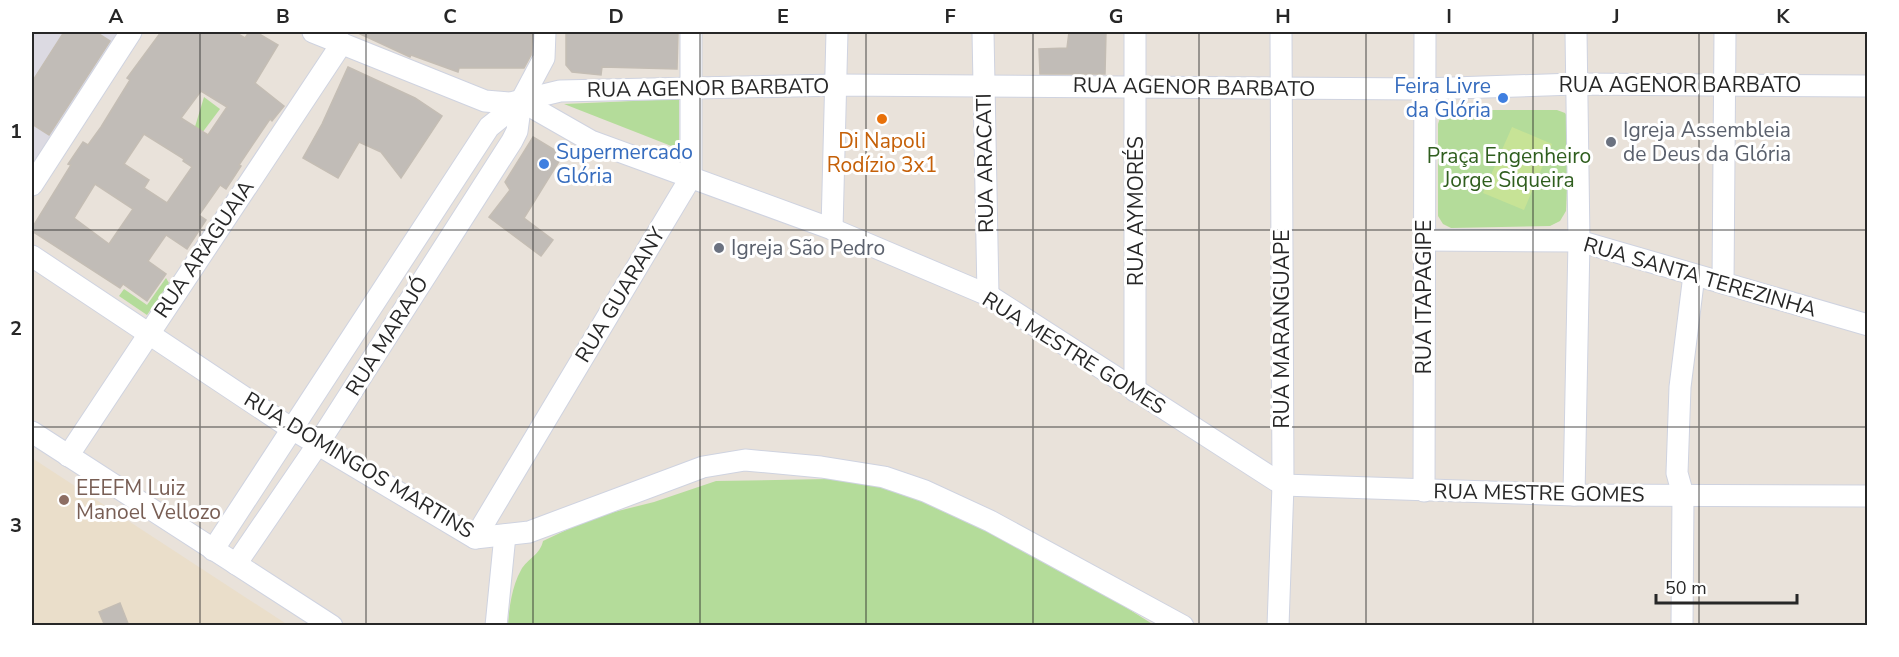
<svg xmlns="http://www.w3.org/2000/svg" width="1899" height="657" font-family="'Nunito Sans',sans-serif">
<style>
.industrial{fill:#dcdae2}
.education{fill:#eadeca}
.green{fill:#b4dc9a}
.pitch{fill:#c7e396}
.building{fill:#c1bcb7;stroke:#c4bdb4;stroke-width:1.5;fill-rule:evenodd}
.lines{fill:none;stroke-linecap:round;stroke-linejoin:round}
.minor-casing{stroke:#cfd3e0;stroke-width:23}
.minor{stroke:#fff;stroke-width:21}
.grid{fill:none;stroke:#272727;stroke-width:1.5;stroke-opacity:0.55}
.shop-dot{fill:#3f7fe0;stroke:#fff;stroke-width:2}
.food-dot{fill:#e8710a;stroke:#fff;stroke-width:2}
.worship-dot{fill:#6b7280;stroke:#fff;stroke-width:2}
.education-dot{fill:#8d6e63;stroke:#fff;stroke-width:2}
.labels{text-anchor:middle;stroke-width:6;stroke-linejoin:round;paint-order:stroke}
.street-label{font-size:21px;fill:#272727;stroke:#fff}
.shop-label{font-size:21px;fill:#366cbe;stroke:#fff;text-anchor:end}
.worship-label{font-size:21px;fill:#5b616d;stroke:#fff;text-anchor:start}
.food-label{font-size:21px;fill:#c56008;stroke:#fff}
.park-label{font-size:21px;fill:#2f5e1e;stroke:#fff}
.education-label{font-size:21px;fill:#785e54;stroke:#fff;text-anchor:start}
.neatline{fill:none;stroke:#272727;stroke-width:2}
.grid-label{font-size:20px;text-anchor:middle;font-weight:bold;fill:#272727}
</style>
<rect width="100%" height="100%" fill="#e9e2da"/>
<polygon class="industrial" points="32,32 126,32 32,175"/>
<polygon class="education" points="32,458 288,625 32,625"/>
<g class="green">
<polygon points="204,97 220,109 202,133 194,130"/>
<polygon points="679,99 679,149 564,104"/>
<polygon points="1449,110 1557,110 1565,113 1570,121 1566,211 1560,221 1550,226 1451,228 1443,224 1438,216 1438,124 1441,115"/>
<polygon points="166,278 169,283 147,315 119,296 124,289 147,305"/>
<path d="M829 479H848L941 499 1012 536 1154 625 508 626C509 608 512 586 521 570 528 558 540 555 543 541L594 517 654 502 716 481Z"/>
</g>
<polygon class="pitch" points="1512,127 1552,144 1524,210 1483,193"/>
<g class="building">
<polygon points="64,32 96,32 110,41 49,135 32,124 32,82"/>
<path d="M161 32H235L245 38 249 32H256L278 45 255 83 284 106 272 121 270 119 239 165 241 166 226 189 220 185 199 215 206 220 187 249 166 235 148 261 166 274 147 301 123 284 120 288 32 231V228L71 165 68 164 83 142 88 145 101 127 130 80 127 78ZM201 91 227 107 208 135 181 118ZM144 134 184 159 183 161 192 167 167 203 144 188 149 180 124 164ZM95 184 133 209 109 244 74 218Z"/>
<polygon points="356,32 532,32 531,55 524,68 459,68 458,72 411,55 410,57"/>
<polygon points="566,32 678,32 677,69 602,67 601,75 572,72 566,65"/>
<polygon points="1069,32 1106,32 1105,74 1040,74 1039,49 1067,48"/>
<polygon points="348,67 415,98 442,116 401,178 381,152 359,142 338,178 303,158 322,124"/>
<polygon points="533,137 563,155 524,218 553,240 541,256 489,217 510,190 505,182"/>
<polygon points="120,603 129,626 105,626 99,612"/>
</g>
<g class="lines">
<g class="minor-casing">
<g id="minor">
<polyline points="313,32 485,101 510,103 560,91 837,85 1424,89 1575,84 1868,86"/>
<polyline points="983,32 988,295"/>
<polyline points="521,101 591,141 832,229 988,295 1283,485 1574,495 1868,496"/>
<polyline points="32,185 131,32"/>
<polyline points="832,229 837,32"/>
<polyline points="1424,240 1579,241 1868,325"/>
<polyline points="32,256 292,429 475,538 529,532 703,467 745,460 821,467 884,477 925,491 990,521 1183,626"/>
<polyline points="1723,283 1725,32"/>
<polyline points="1135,391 1135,32"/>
<polyline points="32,432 332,626"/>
<polyline points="68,456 342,43"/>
<polyline points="1424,491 1425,32"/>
<polyline points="1574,495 1579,241 1576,32"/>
<polyline points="475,538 691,177 691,32"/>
<polyline points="213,550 489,127 521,101"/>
<polyline points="236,564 318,444 512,141 517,131 521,101 544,58 545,32"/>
<polyline points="496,626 505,535"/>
<polyline points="1278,626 1283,485 1281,32"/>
<polyline points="1682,626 1683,495 1677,473 1680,387 1694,275"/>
</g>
</g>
<use href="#minor" class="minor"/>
</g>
<path class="grid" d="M200 32V626M366 32V626M533 32V626M700 32V626M866 32V626M1033 32V626M1199 32V626M1366 32V626M1533 32V626M1699 32V626M32 230H1868M32 427H1868"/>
<g class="shop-dot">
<circle cx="1503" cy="98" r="6"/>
<circle cx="544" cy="164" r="6"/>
</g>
<circle class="food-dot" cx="882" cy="119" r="6"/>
<g class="worship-dot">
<circle cx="1611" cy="142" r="6"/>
<circle cx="719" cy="248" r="6"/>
</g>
<circle class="education-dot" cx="64" cy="500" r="6"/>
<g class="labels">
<g class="street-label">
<text x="1680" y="92">RUA AGENOR BARBATO</text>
<text transform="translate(1194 87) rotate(1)" y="7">RUA AGENOR BARBATO</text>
<text transform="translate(708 88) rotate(-1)" y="7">RUA AGENOR BARBATO</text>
<text transform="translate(985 163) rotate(-91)" y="7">RUA ARACATI</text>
<text transform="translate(1136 211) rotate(-90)" y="7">RUA AYMORÉS</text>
<text transform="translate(204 249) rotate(-56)" y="7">RUA ARAGUAIA</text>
<text transform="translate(1700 277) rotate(16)" y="7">RUA SANTA TEREZINHA</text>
<text transform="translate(620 295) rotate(-59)" y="7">RUA GUARANY</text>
<text transform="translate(1424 297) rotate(-90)" y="7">RUA ITAPAGIPE</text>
<text transform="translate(1282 329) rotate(-90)" y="7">RUA MARANGUAPE</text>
<text transform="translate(387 336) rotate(-58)" y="7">RUA MARAJÓ</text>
<text transform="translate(1074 353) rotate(32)" y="7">RUA MESTRE GOMES</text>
<text transform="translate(359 465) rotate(31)" y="7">RUA DOMINGOS MARTINS</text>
<text transform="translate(1539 493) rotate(1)" y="7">RUA MESTRE GOMES</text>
</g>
<g class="shop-label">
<text x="1491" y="93">Feira Livre<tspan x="1491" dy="24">da Glória</tspan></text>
<text x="556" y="159" text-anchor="start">Supermercado<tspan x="556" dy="24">Glória</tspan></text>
</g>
<g class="worship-label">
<text x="1623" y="137">Igreja Assembleia<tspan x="1623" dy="24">de Deus da Glória</tspan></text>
<text x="731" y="255">Igreja São Pedro</text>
</g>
<g class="food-label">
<text x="882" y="148">Di Napoli<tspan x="882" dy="24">Rodízio 3x1</tspan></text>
</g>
<g class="park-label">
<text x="1509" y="163">Praça Engenheiro<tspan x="1509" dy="24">Jorge Siqueira</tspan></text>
</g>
<g class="education-label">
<text x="76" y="495">EEEFM Luiz<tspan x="76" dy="24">Manoel Vellozo</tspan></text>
</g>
</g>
<rect width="1899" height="657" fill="none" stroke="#ffffff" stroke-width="66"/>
<path d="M1656 594v9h141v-9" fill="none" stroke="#272727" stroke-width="3"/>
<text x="1665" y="594" font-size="18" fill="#272727" stroke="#ffffff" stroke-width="4.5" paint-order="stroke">50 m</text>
<rect x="33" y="33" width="1833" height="591" class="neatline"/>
<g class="grid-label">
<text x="116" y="23">A</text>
<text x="283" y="23">B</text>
<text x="450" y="23">C</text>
<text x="616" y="23">D</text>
<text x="783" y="23">E</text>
<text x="950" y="23">F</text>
<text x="1116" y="23">G</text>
<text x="1283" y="23">H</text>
<text x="1449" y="23">I</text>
<text x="1616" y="23">J</text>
<text x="1783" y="23">K</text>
<text x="16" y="138">1</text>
<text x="16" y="335">2</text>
<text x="16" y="532">3</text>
</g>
</svg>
